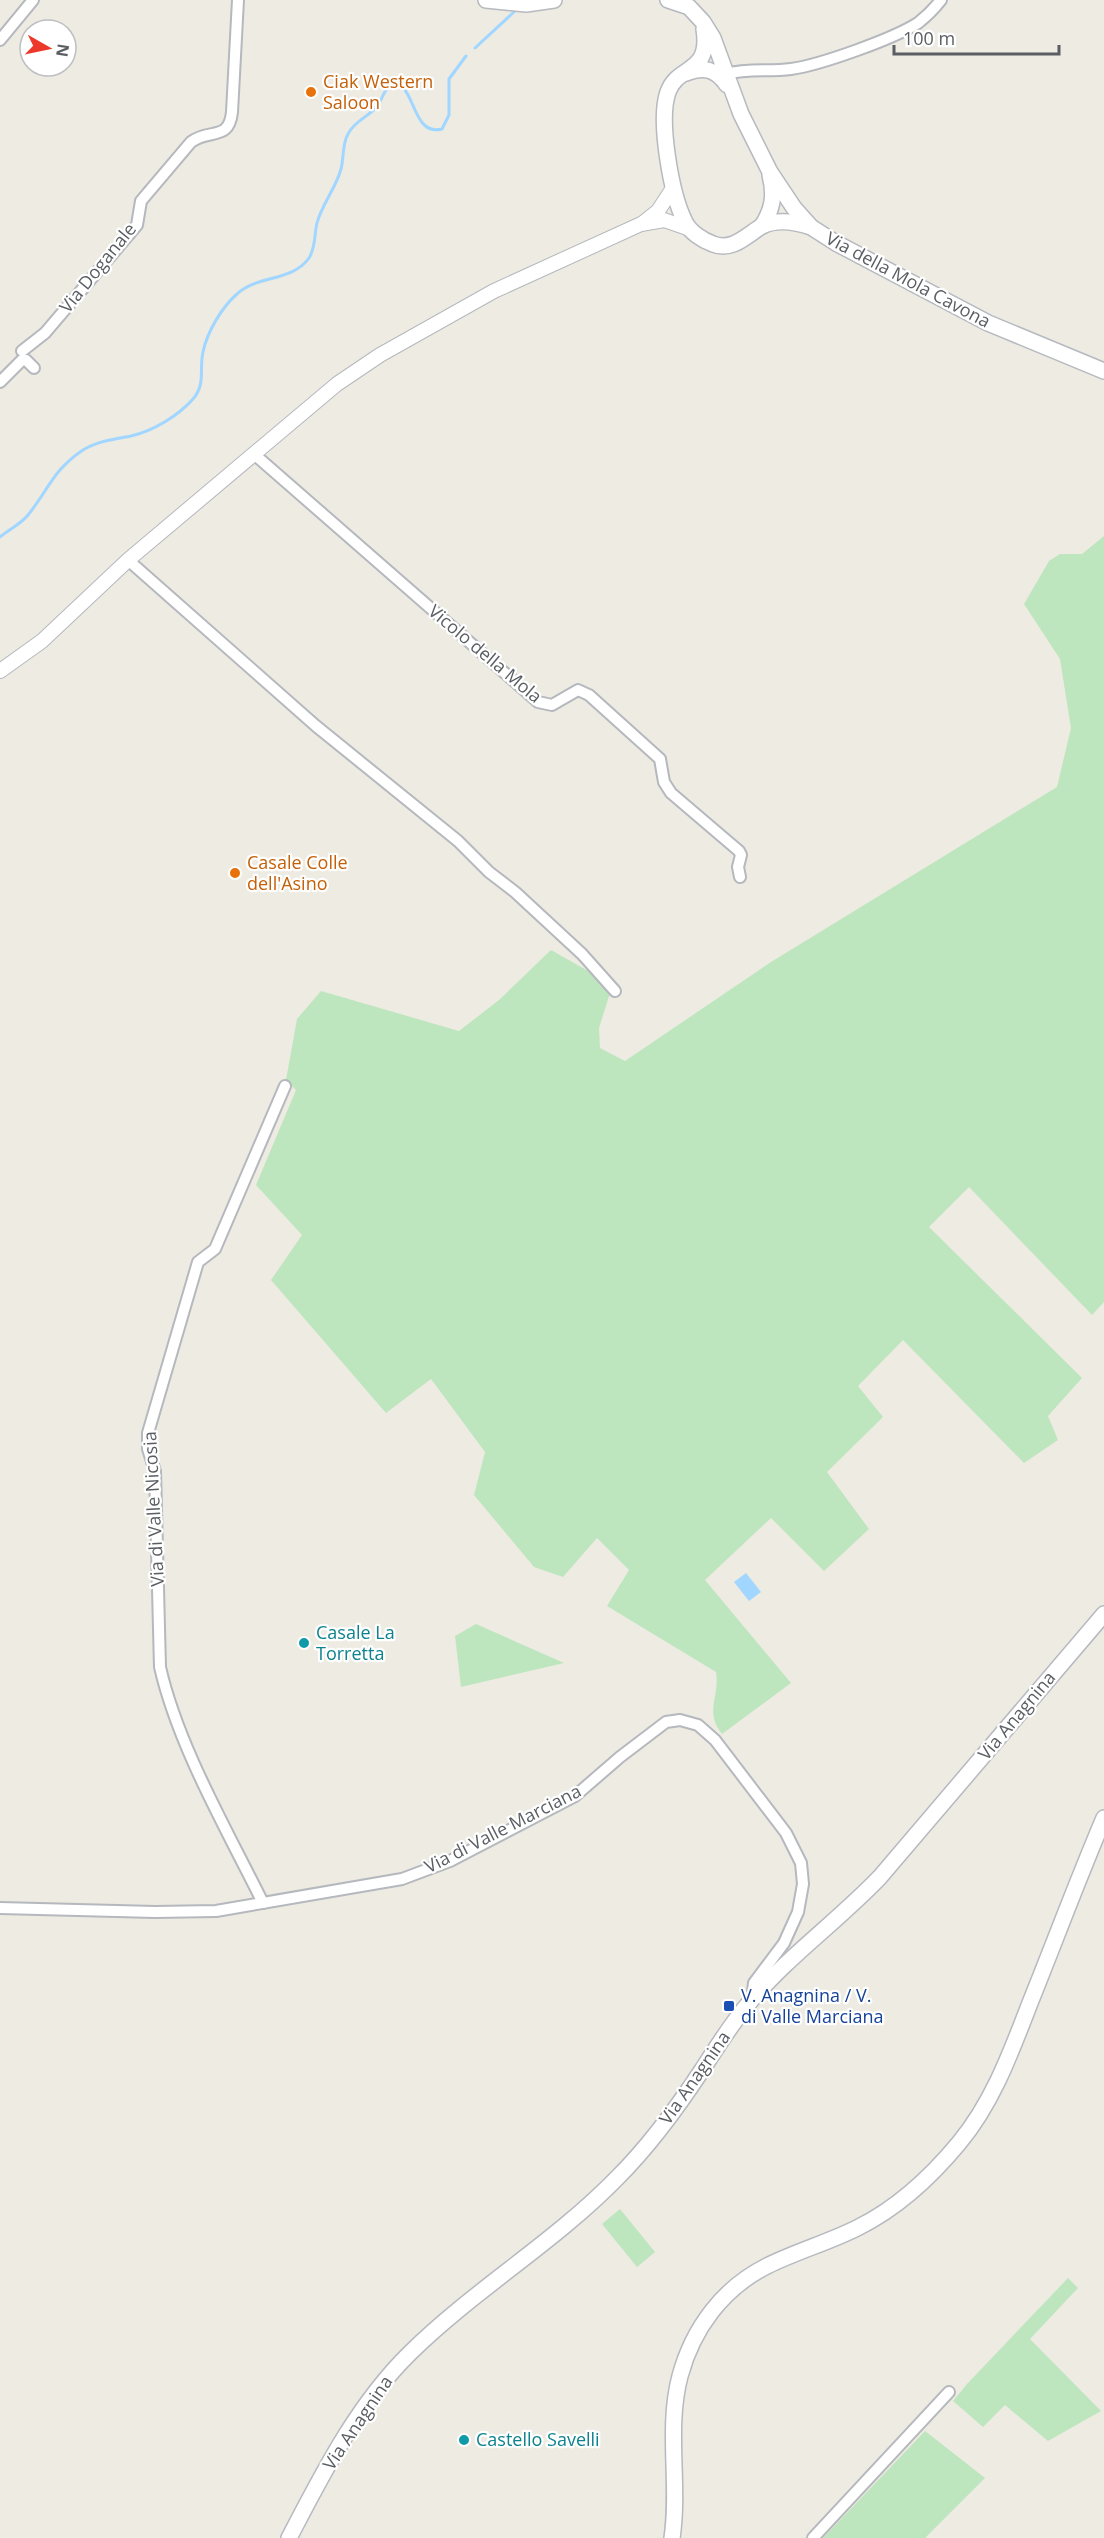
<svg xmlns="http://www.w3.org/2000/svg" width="1104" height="2538" font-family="'Open Sans',sans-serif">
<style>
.green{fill:#bee6be}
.water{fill:#a0d6ff}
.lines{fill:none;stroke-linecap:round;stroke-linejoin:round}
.stream{stroke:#a0d6ff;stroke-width:3}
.minor-casing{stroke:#b5b8bd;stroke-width:14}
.tertiary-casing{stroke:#b5b8bd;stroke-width:16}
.secondary-casing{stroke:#b6b9bf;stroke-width:18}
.minor{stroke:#fff;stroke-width:10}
.tertiary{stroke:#fff;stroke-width:14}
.secondary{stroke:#fff;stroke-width:15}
.food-dot{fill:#e8710a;stroke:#fff;stroke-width:2}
.culture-dot{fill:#0f9aa8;stroke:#fff;stroke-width:2}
.transit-dot{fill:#1a4fb4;stroke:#fff;stroke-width:2}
.labels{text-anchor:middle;stroke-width:4.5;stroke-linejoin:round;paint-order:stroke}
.food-label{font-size:18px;fill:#c56008;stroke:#fff;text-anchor:start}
.street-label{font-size:18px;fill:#5a5e63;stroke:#fff}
.culture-label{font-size:18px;fill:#0d838f;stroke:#fff;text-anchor:start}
.transit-label{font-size:18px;fill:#164399;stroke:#fff;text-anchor:start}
</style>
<rect width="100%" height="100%" fill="#edebe2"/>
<g class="green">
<path d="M1104 536V1302L1092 1315 969 1187 929 1227 1082 1378 1048 1416 1058 1440 1024 1463 903 1340 858 1386 883 1417 827 1472 869 1529 824 1571 771 1518 705 1580 791 1683 722 1734C704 1712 720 1697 716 1672L607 1606 629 1570 597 1538 563 1577 534 1567 474 1495 485 1452 431 1379 386 1413 271 1280 302 1235 256 1185 296 1090 286 1080 297 1019 321 991 459 1031 499 1000 551 950 597 976 610 993 599 1028 600 1048 625 1061 771 962 1057 787 1071 728 1060 659 1024 604 1049 561 1060 554H1082Z"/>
<polygon points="476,1624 564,1663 461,1687 455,1636"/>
<polygon points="620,2209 655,2252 637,2267 602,2224"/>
<polygon points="1068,2278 1078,2288 1030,2339 1101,2411 1048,2441 1005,2405 983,2427 953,2401 967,2384"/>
<polygon points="925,2431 985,2478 925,2538 823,2538"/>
</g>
<polygon class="water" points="746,1573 761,1592 749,1601 734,1582"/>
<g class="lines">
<g class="stream">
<polyline points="475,48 515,11"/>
<path d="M0 537C9 529 20 525 28 515 49 489 53 470 83 450 98 441 114 439 131 436 153 431 178 416 193 399 206 384 199 369 203 352 207 332 222 307 237 294 257 275 292 282 309 258 316 247 314 235 317 223 322 204 336 188 341 169 344 158 342 144 348 134 355 120 369 117 377 106 382 101 383 91 389 87 416 73 409 138 442 129L449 115V79L466 56"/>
</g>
<g class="minor-casing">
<g id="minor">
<polyline points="0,40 33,0"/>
<path d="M726 74C748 68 769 72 791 69 820 65 893 39 918 23 927 16 934 9 941 0"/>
<path d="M22 351 45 333 137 225 141 201 191 142C209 128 229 142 232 112L238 0"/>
<polyline points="0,382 22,360 26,360 34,368"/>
<polyline points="254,454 538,702 552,705 578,690 589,695 660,759 664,782 671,793 739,851 741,855 738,867 740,877"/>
<polyline points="128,560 316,726 458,841 489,872 515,892 582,954 615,991"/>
<path d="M263 1903C227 1830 178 1746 160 1667L155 1471 148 1449V1433L198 1262 215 1249 285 1086"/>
<polyline points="0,1908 155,1912 216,1911 402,1879 450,1861 575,1796 620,1757 666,1722 680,1720 698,1725 715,1740 786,1833 801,1863 803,1884 798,1912 784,1943 754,1983 752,1999"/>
<polyline points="813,2538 949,2392"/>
</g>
</g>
<g class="tertiary-casing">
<g id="tertiary">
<polyline points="643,223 658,211 673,188"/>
<polyline points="0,671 42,641 128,560 337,384 380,355 494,291 641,224 664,220 690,229"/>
</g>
</g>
<g class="secondary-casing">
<g id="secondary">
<polyline points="486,0 526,4 554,0"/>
<polyline points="668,0 689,7 703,22 713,38 741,114 770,172 794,208 811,227 836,243 988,323 1104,371"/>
<path d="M704 29C711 75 678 64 668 92 658 120 671 194 685 222 690 232 702 240 713 244 732 252 747 235 762 226 778 218 796 222 811 227"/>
<path d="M686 73C704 66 716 69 727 85"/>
<path d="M762 226C773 209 775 195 770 175"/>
<path d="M289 2538C323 2473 357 2405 410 2353 475 2289 555 2242 618 2177 650 2145 677 2108 702 2070 717 2047 731 2024 749 2003 787 1957 838 1921 880 1877L1104 1614"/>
<path d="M672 2538C680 2484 666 2429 680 2376 693 2328 723 2288 767 2266 797 2251 830 2242 859 2227 899 2207 930 2178 959 2143 993 2102 1011 2052 1030 2003 1055 1941 1078 1879 1104 1818"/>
</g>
</g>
<use href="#minor" class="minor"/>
<use href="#tertiary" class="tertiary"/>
<use href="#secondary" class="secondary"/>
</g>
<g class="food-dot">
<circle cx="311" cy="92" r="6"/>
<circle cx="235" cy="873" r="6"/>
</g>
<g class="culture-dot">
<circle cx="304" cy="1643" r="6"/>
<circle cx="464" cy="2440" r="6"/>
</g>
<rect class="transit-dot" x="723" y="2000" width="12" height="12" rx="3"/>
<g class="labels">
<g class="food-label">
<text x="323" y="88">Ciak Western<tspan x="323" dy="21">Saloon</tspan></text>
<text x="247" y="869">Casale Colle<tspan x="247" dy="21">dell'Asino</tspan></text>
</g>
<g class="street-label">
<text transform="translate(98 268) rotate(-51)" y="6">Via Doganale</text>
<text transform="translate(908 280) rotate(28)" y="6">Via della Mola Cavona</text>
<text transform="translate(485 654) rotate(40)" y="6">Vicolo della Mola</text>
<text transform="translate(154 1509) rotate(-93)" y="6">Via di Valle Nicosia</text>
<text transform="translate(1017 1716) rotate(-50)" y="6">Via Anagnina</text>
<text transform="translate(503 1829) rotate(-27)" y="6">Via di Valle Marciana</text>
<text transform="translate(695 2078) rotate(-55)" y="6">Via Anagnina</text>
<text transform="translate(358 2423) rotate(-56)" y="6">Via Anagnina</text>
</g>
<g class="culture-label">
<text x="316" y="1639">Casale La<tspan x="316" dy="21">Torretta</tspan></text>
<text x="476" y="2446">Castello Savelli</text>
</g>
<g class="transit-label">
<text x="741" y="2002">V. Anagnina / V.<tspan x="741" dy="21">di Valle Marciana</tspan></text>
</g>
</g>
<g transform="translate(48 48) rotate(99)"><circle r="28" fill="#ffffff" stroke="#bdbfc1" stroke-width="1.5"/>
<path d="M0-4.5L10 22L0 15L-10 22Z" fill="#ec382a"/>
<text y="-9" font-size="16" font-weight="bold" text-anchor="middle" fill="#5a5e63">N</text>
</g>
<path d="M894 45v9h165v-9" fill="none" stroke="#5a5e63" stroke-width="3"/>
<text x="903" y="45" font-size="18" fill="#5a5e63" stroke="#ffffff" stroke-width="4.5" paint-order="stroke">100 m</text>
</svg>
